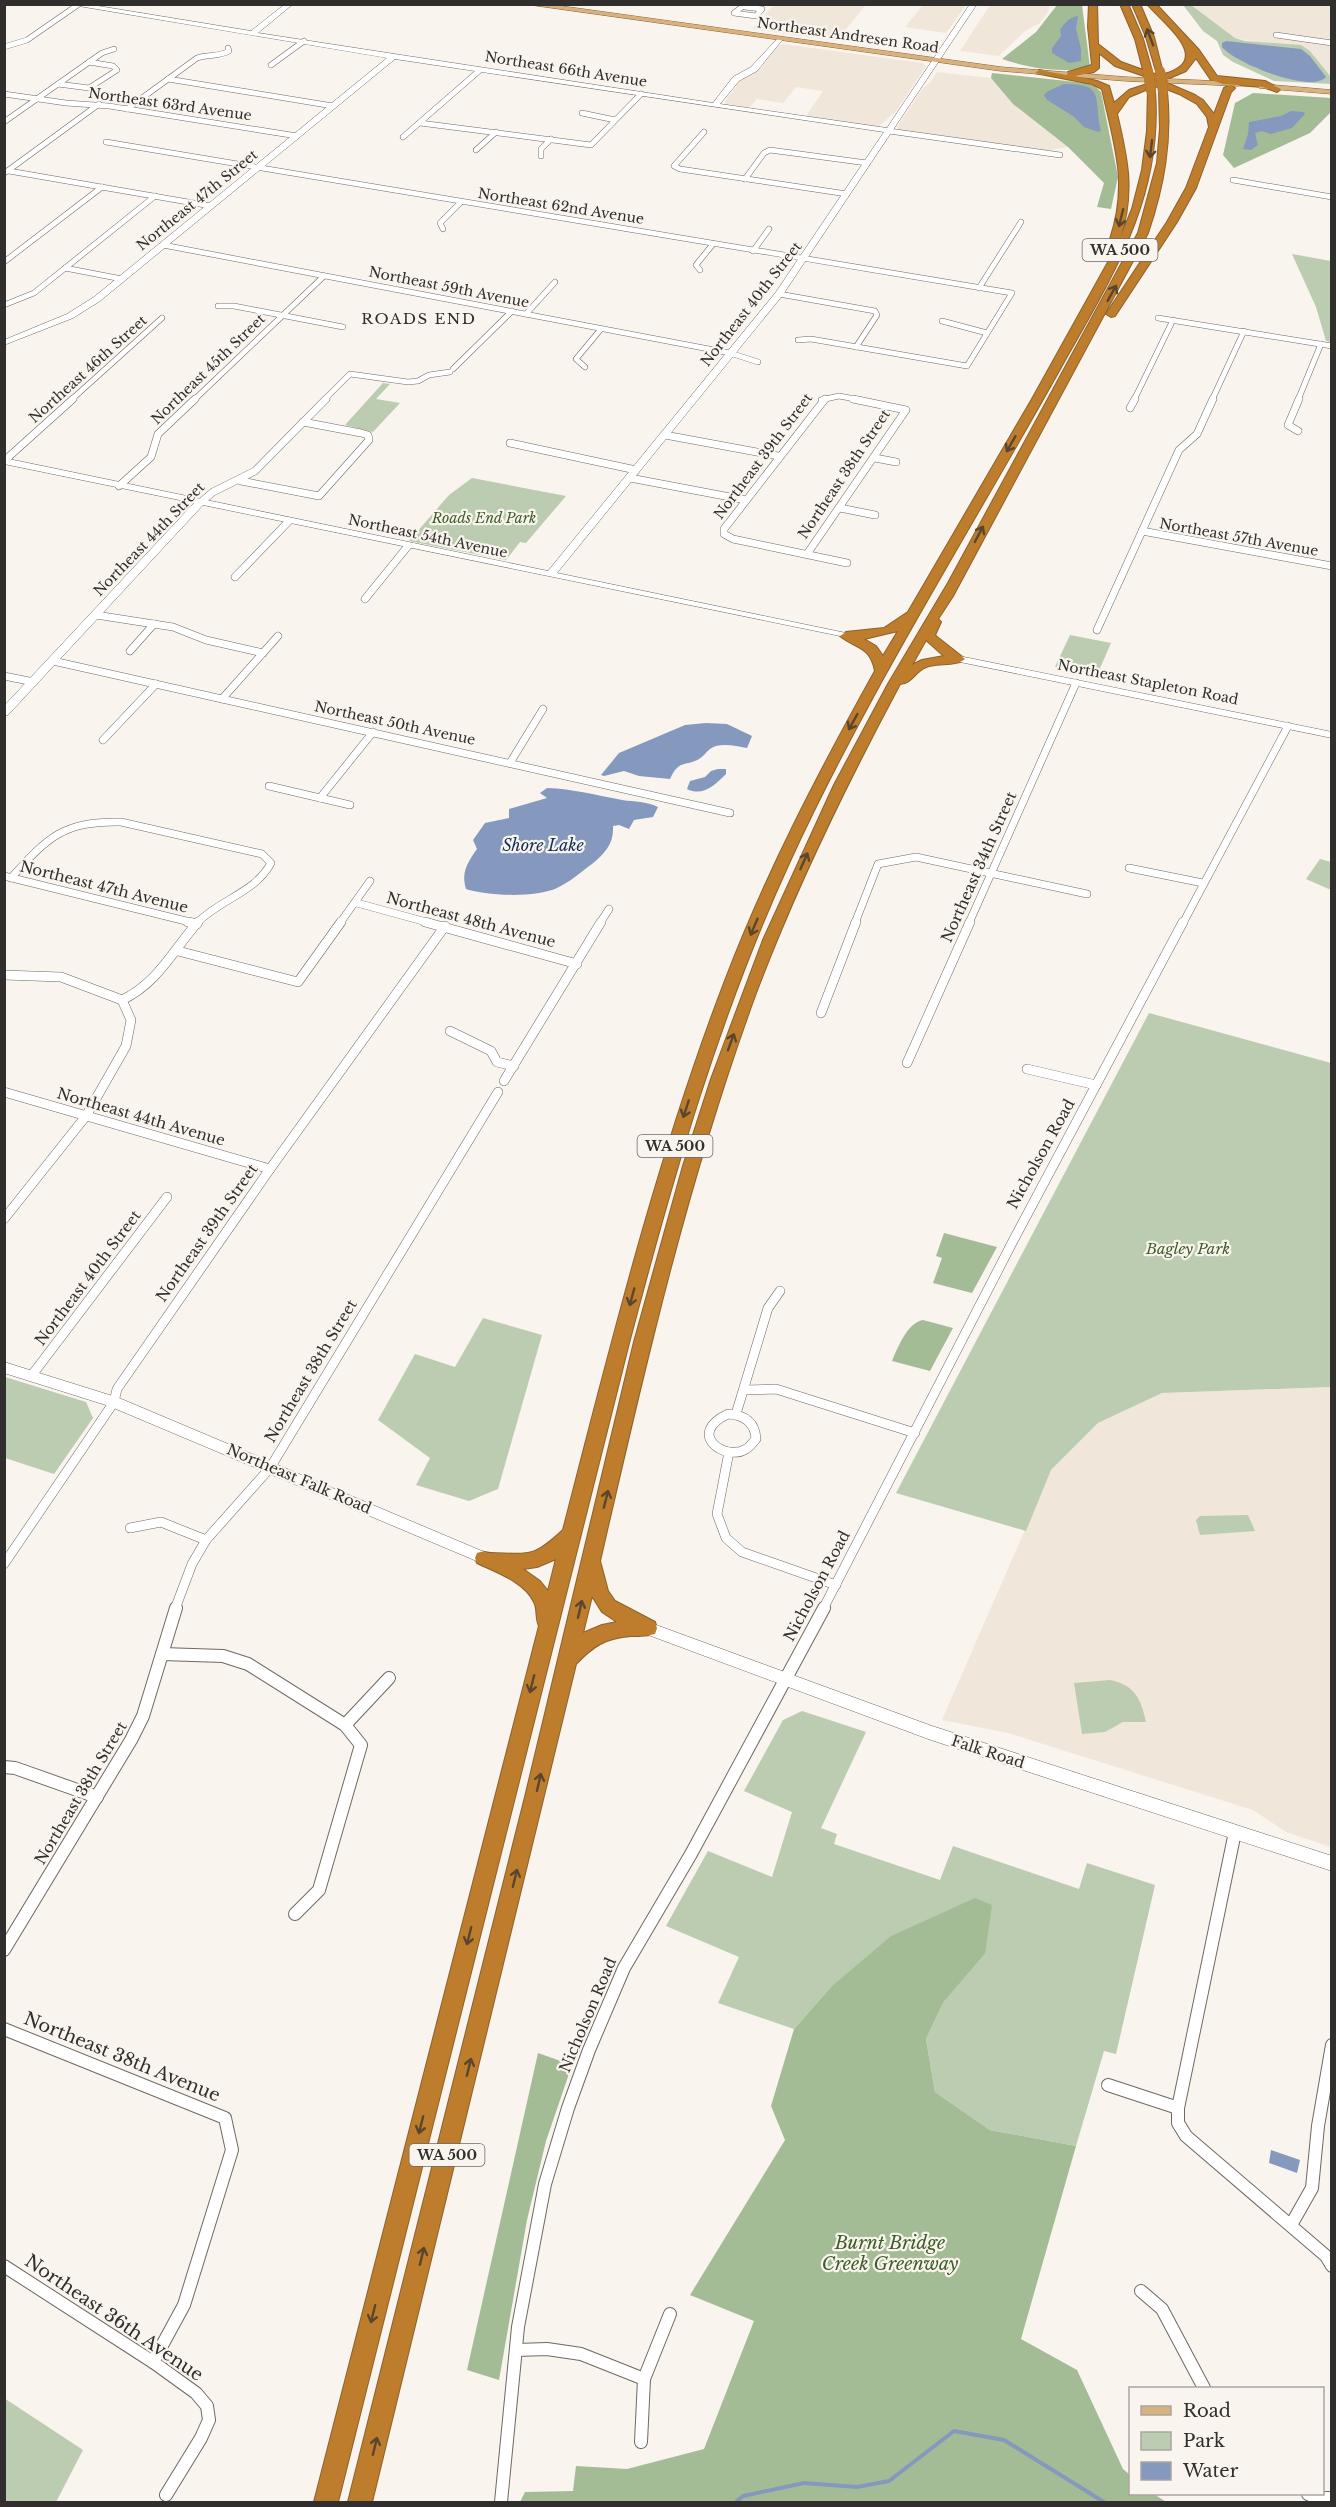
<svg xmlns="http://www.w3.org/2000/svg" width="1336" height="2507" font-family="'Libre Baskerville',serif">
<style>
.built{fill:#f1e6da}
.green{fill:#bbccb1}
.forest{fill:#a4bc96}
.water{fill:#8499bd}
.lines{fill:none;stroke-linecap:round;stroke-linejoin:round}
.stream{stroke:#8499bd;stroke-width:4}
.street-far3-casing{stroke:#6e6964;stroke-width:6}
.street-far2-casing{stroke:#6e6964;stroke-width:8}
.street-far1-casing{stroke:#6e6964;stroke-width:10}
.street-casing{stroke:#6e6964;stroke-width:14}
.secondary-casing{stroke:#6e6964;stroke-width:1}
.primary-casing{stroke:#8c622c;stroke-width:1}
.highway-casing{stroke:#8c622c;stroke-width:2}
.street-far3{stroke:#fff;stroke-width:5}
.street-far2{stroke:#fff;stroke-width:7}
.street-far1{stroke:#fff;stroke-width:9}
.street{stroke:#fff;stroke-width:12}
.secondary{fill:#fff;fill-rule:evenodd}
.primary{fill:#d7b180;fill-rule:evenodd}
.highway{fill:#bd7d2c;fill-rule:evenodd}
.highway-bridge-casing{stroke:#8c622c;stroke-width:10;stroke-linecap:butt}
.highway-bridge{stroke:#bd7d2c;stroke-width:10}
.oneway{stroke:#5b462d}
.labels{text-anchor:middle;stroke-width:4.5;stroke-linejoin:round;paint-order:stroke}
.far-street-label{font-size:14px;fill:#312f2d;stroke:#f9f4ee}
.shield{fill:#f9f4ee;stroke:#6d6a67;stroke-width:1.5}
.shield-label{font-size:14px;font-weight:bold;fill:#312f2d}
.far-park-label{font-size:14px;font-style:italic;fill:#3d5d27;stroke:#f9f4ee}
.far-quarter-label{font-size:15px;letter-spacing:1.5px;fill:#312f2d;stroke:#f9f4ee}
.street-label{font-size:15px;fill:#312f2d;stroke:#f9f4ee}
.park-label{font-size:15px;font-style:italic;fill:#3d5d27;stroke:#f9f4ee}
.water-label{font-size:16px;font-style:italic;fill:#112a59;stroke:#f9f4ee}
.near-street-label{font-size:18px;fill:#312f2d;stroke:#f9f4ee}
.near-park-label{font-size:18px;font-style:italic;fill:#3d5d27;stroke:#f9f4ee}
</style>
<rect width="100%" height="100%" fill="#f9f4ee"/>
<g class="built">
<polygon points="774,5 774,4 866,5 836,41 752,29"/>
<polygon points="923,5 923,4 966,5 946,33 905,27"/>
<polygon points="990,5 990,4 1050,5 1048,12 1040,23 1025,31 999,56 960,51"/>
<polygon points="1191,5 1331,5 1331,77 1310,51 1235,38"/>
<polygon points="783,44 922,63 926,66 896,111 878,127 806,116 823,91 796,87 783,103 757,99 749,108 726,104 725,101 741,80 761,68 778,46"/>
<polygon points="937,72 991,78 1013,104 1068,147 1046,151 898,129 897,127 923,88 930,83"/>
<polygon points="1331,1387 1331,1847 1286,1832 1253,1810 1008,1733 942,1720 1051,1470 1098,1423 1162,1393"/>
</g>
<g class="green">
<polygon points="1183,5 1191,5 1235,38 1245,41 1301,45 1310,51 1331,77 1331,84 1274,81 1233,62 1223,55 1217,41 1203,31"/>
<polygon points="1292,254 1331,261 1331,342 1326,341 1316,307"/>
<polygon points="383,383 390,384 376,399 400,403 373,432 345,425"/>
<polygon points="472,478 566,496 526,543 520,542 506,560 409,541 449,495"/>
<polygon points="1070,635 1111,643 1097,675 1055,667"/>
<polygon points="1320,859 1331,862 1331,890 1306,879"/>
<polygon points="1149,1013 1331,1063 1331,1387 1162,1393 1098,1423 1051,1470 1026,1531 896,1493"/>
<polygon points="483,1318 542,1335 498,1489 469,1501 416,1485 430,1458 378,1420 415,1354 455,1367"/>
<polygon points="5,1377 86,1402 93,1418 54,1474 5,1458"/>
<polygon points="1248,1515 1255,1531 1200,1535 1196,1520 1200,1516"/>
<path d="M1110 1680C1135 1685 1141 1699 1146 1722H1123L1105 1732 1082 1734 1074 1683Z"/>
<polygon points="802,1711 866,1732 821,1828 837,1834 834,1844 940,1880 953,1846 1079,1889 1087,1863 1155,1885 1116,2054 1104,2051 1076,2146 990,2130 935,2092 926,2039 943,2003 985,1954 831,1987 794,2029 718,2003 739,1957 666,1926 708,1851 772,1877 792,1812 744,1791 783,1720"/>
<polygon points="4,2398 83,2450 56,2502 5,2502"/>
</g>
<g class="forest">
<path d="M1057 5H1082L1090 67C1062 74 1028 68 1002 59L1036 32Z"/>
<polygon points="992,73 1085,83 1095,86 1101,92 1118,177 1111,209 1097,207 1104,183 1068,147 1013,104 991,78"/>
<polygon points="1253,93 1331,98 1331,112 1310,133 1234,168 1223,155 1235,103"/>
<polygon points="944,1233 997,1247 972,1293 933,1283 942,1258 936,1256"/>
<path d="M923 1320 953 1328 930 1371 892 1361C898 1347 907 1323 923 1320Z"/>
<polygon points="975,1898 992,1905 985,1954 943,2003 926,2039 935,2092 990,2130 1076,2146 1021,2339 1077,2370 1123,2469 1130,2475 1130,2494 1154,2494 1166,2502 520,2502 525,2492 573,2491 576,2466 627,2469 704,2449 754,2321 690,2295 785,2140 771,2106 794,2029 831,1987 891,1936"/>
<polygon points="538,2053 572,2065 546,2141 527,2220 499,2380 467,2370"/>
</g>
<g class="water">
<path d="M1078 16 1076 29 1081 49V61L1069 63 1052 53V48L1061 36 1060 30C1064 23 1070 17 1078 16Z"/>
<path d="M1226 41 1301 49 1310 56 1326 77C1311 94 1235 63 1222 47V43Z"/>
<path d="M1064 84C1106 84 1093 97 1101 131L1098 132 1084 127 1073 116 1047 100 1044 95 1048 91Z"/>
<polygon points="1291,111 1304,112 1305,114 1292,128 1271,134 1262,131 1255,133 1258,145 1251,150 1243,149 1248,134 1249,122 1281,116"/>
<path d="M706 723 727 724 752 736 747 748C735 746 720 742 710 749 706 752 703 757 699 759 685 767 679 759 670 779L639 776 624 771 604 776 601 775 619 753 685 725Z"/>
<path d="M718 769H726V774C715 785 703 797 687 789L690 781 705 777 711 771Z"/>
<path d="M547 788C573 789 596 795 622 800 635 802 646 801 658 807L653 817 634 820 629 829 619 825 613 826C614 844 605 853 592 864 581 872 570 882 557 888 536 898 487 896 466 889 461 873 467 863 477 849L473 840 485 823 509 818V809L547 798 540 793Z"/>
<polygon points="1271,2150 1300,2160 1297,2173 1269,2163"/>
</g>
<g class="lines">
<polyline class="stream" points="736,2502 743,2496 804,2483 857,2487 889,2481 954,2431 1004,2440 1104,2502"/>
<g class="street-far3-casing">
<g id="street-far3">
<polyline points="745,7 762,9 756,16 734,13 746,4"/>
<polyline points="1276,35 1332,43"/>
<polyline points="4,47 27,40 79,4"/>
<polyline points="271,65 304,41"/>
<polyline points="168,79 333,106"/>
<polyline points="58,84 89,88 117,70 113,66 89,62"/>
<polyline points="4,94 66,103 109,106 297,136"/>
<path d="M127 109 197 58C208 54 219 57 229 51L228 48"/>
<polyline points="582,113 615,120"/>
<polyline points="4,122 102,53 114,49"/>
<polyline points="420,123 591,145 641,94"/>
<polyline points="889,131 1060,155"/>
<polyline points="704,132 674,166 680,169 847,194"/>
<polyline points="403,137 480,70"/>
<polyline points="106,142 1012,293 967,366 811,339 798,340"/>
<polyline points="476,150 496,132"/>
<polyline points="541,156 541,149 551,139"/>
<polyline points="9,171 211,206"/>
<polyline points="6,172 99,104"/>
<polyline points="745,179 764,153 770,150 867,163"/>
<polyline points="1233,180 1332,197"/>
<polyline points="443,229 440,223 461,202"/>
<polyline points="163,245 730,353 758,362"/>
<polyline points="753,251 769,229"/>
<polyline points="4,262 102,187"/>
<polyline points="65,268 122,279"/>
<polyline points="700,270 696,265 713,244"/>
<polyline points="979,288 1021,222"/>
<polyline points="779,294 875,311 877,315 856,347"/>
<polyline points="4,305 34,293 155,196"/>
<polyline points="218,306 234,306 343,327"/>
<polyline points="526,314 555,282"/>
<polyline points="1158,318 1332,346"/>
<polyline points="942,321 987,333"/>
<polyline points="585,367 576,359 601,329"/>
<polyline points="453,369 512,311"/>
<polyline points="71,400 162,318"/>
<polyline points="194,400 324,276"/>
<polyline points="324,400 350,374 408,382 418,381 429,375 450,372"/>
<polyline points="821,400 839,396 861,400"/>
<polyline points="1134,400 1173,320"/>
<polyline points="1212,400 1244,331"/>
<polyline points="1298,400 1321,344"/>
</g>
</g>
<g class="street-far2-casing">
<g id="street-far2">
<polyline points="825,399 724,529 724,534 733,539 847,563"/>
<polyline points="1130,408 1135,399"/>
<polyline points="1298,431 1288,425 1299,399"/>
<polyline points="665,435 778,456"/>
<polyline points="510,443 636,470"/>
<polyline points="875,458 896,462"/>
<polyline points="4,461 73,399"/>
<polyline points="630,478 746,500"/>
<polyline points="241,481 319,496 369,440 368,435 361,433 303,422"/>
<polyline points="119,486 151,457 158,434 195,399"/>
<polyline points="200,503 213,492 255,471 326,399"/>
<polyline points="840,508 875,515"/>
<polyline points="1142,531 1332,566"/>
<polyline points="807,554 906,410 853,399"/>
<polyline points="235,577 289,521"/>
<polyline points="365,599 408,546"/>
<polyline points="96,615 173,627 206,640 263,653"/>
<polyline points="1097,630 1179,450 1197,434 1213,399"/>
<polyline points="130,651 154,624"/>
<polyline points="53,661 730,813"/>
<polyline points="4,676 34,682"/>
<polyline points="222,699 278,636"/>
<polyline points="103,740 156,684"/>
<polyline points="510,763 543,709"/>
<polyline points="269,786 350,805"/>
<polyline points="320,798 373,732"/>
<polyline points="1129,868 1203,883"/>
<polyline points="4,876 194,923"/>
<path d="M11 878C48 837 63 821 121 822L262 854 271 863C255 893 220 899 197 923"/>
<polyline points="357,903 430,923"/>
<polyline points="340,923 370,881"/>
<polyline points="600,923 609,909"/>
<polyline points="855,923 878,864 916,857 1087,894"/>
<polyline points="969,923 1076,683"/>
<polyline points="1183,923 1288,726"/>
</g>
</g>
<g class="street-far1-casing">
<g id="street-far1">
<polyline points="188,922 197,924"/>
<polyline points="425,922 577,964"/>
<polyline points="178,951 298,982 341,922"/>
<polyline points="4,975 61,977 122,1000"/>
<polyline points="821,1013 856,922"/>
<polyline points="450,1031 491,1051 497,1062 514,1066"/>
<polyline points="907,1063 970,922"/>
<polyline points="1027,1069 1096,1085"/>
<polyline points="504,1081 601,922"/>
<polyline points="4,1092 270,1169"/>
<path d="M4 1219 86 1116 126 1046 131 1020 122 1000C158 983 173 950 198 922"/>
<polyline points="32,1375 167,1197"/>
<polyline points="745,1390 776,1389 915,1433"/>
<path d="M728 1414C744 1415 755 1422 756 1439 753 1442 750 1447 746 1449 726 1462 685 1434 728 1414Z"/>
<polyline points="736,1414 768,1308 780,1291"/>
<polyline points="729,1452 717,1514 726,1538 742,1552 836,1585"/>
<polyline points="130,1528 161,1522 206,1540"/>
<polyline points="4,1564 114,1402 117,1389 270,1169 445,926"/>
<polyline points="175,1609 192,1564 206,1540 270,1468 498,1092"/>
<polyline points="823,1609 1013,1241 1183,922"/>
</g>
</g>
<g class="street-casing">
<g id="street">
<polyline points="162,1654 223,1656 248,1664 345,1725 361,1745 319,1890 295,1914"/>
<polyline points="345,1725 389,1678"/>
<polyline points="4,1767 15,1768 97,1797"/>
<polyline points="1235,1832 1178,2108 1178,2123 1186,2136 1326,2256 1332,2266"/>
<polyline points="4,1950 131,1740 143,1716 176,1608"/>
<polyline points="4,2029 225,2118 232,2150 184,2305 153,2362"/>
<polyline points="1108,2085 1178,2108"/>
<polyline points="1291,2225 1312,2188 1318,2126 1332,2045"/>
<polyline points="4,2266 153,2362 196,2393 207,2406 209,2420 201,2438 166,2495"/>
<polyline points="1141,2291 1162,2309 1204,2388"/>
<polyline points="516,2350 547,2349 581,2354 644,2379"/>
<polyline points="641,2442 644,2379 670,2314"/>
<polyline points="1308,2494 1317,2498 1332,2498"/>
<polyline points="501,2502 518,2327 545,2184 568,2108 589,2050 624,1968 691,1854 824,1608"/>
</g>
</g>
<g class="secondary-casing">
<g id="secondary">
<polygon points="67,4 86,4 251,31 285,4 293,4 258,33 713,103 733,77 751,67 779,37 783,39 757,71 739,81 720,104 887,128 970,4 977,4 782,296 557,573 846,633 850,634 850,638 203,505 8,715 4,716 4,706 194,503 4,464 4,458 548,571 776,292 884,132 395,59 100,301 73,318 4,345 4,340 67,314 94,297 387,58"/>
<polygon points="959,656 1332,732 1332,738 955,661 954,659"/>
<polygon points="4,1362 119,1398 489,1554 492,1558 489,1562 484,1564 479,1562 109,1406 4,1373"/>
<polygon points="648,1622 932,1726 1332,1856 1332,1871 931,1740 643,1633 640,1628 643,1623"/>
</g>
</g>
<g class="primary-casing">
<g id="primary">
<polygon points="524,4 547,4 1001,67 1126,77 1238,82 1242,84 1238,86 1126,81 1001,71"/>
<polygon points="1262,84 1332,90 1332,94 1259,88 1258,86"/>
</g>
</g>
<g class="highway-casing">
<g id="highway">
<path d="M1089 4H1097L1098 44 1121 62 1143 70 1135 39 1120 4H1128L1143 39 1152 71 1151 73C1161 76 1169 74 1178 68 1204 52 1159 19 1147 4H1156L1199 50 1217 76 1265 81 1281 89 1277 92 1263 87 1223 84 1211 80 1196 58 1186 71 1167 79 1169 81 1167 83 1195 95 1203 100 1214 114 1224 88 1231 85 1235 88 1231 92 1196 188 1177 222 1115 316 1111 317 1106 314 1167 222 1186 188 1209 127 1207 117 1197 104 1179 94 1159 86 1148 89 1155 91C1163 195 1114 273 1065 360 1033 418 999 476 966 533 904 640 842 748 790 861 719 1015 672 1179 629 1343L338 2502H314L539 1626C535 1618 538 1609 534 1602 525 1582 496 1572 477 1563L475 1558 477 1553C484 1550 485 1553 491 1553 531 1554 533 1558 563 1530 611 1344 657 1157 726 978 767 871 820 770 875 671 870 645 856 649 840 636L846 632 884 628 908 612 1032 399 1117 246 1132 209 1142 170 1147 131 1148 89 1129 97 1117 114C1128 160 1135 193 1120 239L1115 242 1110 239C1129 182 1114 145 1102 89L1092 84 1035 73 1039 70 1067 75 1068 72 1092 65 1088 27ZM1099 53 1115 66 1150 78V83L1129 90 1114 103 1109 86 1097 81 1075 76 1094 72 1099 68ZM898 631 883 656 876 646 864 639ZM556 1559 548 1591 540 1581 523 1569 537 1567Z"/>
<polygon points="1132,4 1140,4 1154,37 1163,73 1156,71 1146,37"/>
<path d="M1163 88 1167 91C1172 141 1164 186 1148 233L953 596 938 619 941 622 935 635 937 637 965 659C956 667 936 662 924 668 915 673 910 684 900 684 846 785 796 887 756 993 688 1178 644 1369 600 1561L608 1591 615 1601 655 1622 657 1628 655 1634C647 1636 639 1636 631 1636 605 1638 593 1646 576 1664L372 2502H348L525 1797 634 1342 683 1166 711 1079 763 940 834 785 888 684 948 583 1138 233 1157 163 1160 128 1159 91ZM926 640 944 656 922 660 912 665ZM592 1596 602 1612 617 1622 602 1625 583 1633Z"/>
</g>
</g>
<use href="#street-far3" class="street-far3"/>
<use href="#street-far2" class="street-far2"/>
<use href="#street-far1" class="street-far1"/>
<use href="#street" class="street"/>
<use href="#secondary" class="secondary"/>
<use href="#primary" class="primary"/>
<use href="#highway" class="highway"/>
<g class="highway-bridge-casing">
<g id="highway-bridge">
<polyline points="1148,71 1151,91"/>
<polyline points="1160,71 1163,91"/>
</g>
</g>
<use href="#highway-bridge" class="highway-bridge"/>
</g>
<defs><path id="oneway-shaft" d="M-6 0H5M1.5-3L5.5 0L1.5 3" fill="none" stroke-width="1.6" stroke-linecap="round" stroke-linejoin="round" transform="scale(1.5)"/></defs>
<g class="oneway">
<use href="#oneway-shaft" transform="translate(1150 37) rotate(-111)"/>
<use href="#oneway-shaft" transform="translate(1151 149) rotate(97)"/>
<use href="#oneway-shaft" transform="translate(1121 218) rotate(104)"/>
<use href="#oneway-shaft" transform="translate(1112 293) rotate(-61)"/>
<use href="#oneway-shaft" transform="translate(1011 444) rotate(120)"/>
<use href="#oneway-shaft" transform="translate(979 534) rotate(-62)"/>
<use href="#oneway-shaft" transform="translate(853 722) rotate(119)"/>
<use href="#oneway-shaft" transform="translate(804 861) rotate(-66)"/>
<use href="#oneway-shaft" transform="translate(754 927) rotate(113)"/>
<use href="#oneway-shaft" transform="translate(731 1042) rotate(-70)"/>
<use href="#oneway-shaft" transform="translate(686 1109) rotate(108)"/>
<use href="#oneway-shaft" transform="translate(632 1297) rotate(105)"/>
<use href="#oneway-shaft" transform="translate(606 1499) rotate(-76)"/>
<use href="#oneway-shaft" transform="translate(580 1609) rotate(-77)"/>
<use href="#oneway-shaft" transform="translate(532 1684) rotate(104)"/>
<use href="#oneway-shaft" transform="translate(539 1782) rotate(-77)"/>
<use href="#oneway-shaft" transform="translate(515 1878) rotate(-76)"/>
<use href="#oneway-shaft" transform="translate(469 1936) rotate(104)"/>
<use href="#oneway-shaft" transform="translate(469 2067) rotate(-76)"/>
<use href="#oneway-shaft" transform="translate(421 2125) rotate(104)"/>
<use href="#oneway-shaft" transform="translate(422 2256) rotate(-76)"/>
<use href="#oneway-shaft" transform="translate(373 2314) rotate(104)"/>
<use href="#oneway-shaft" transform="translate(375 2446) rotate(-76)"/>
</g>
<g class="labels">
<g class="far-street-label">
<text transform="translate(848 35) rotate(8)" y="5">Northeast Andresen Road</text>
<text transform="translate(566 69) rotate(9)" y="5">Northeast 66th Avenue</text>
<text transform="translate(170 104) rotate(8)" y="5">Northeast 63rd Avenue</text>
<text transform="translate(197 200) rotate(-39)" y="5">Northeast 47th Street</text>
<text transform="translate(561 206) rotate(9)" y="5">Northeast 62nd Avenue</text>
<text transform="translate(449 287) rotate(11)" y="5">Northeast 59th Avenue</text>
<text transform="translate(751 304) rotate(-52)" y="5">Northeast 40th Street</text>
<text transform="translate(88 369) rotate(-42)" y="5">Northeast 46th Street</text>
<text transform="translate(208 369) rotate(-44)" y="5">Northeast 45th Street</text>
<text transform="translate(763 456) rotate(-53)" y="5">Northeast 39th Street</text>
<text transform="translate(844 474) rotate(-56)" y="5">Northeast 38th Street</text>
<text transform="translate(428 536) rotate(12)" y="5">Northeast 54th Avenue</text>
<text transform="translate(1239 537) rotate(10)" y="5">Northeast 57th Avenue</text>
<text transform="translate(149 539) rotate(-46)" y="5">Northeast 44th Street</text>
<text transform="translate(1148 682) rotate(11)" y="5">Northeast Stapleton Road</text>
<text transform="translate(395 723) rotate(12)" y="5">Northeast 50th Avenue</text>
</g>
<g class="shield">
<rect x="1082.5" y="239" width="75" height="22" rx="4.5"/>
<rect x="637.5" y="1135" width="75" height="22" rx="4.5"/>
<rect x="409.5" y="2144" width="75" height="22" rx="4.5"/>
</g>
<g class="shield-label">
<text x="1120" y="255">WA 500</text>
<text x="675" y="1151">WA 500</text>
<text x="447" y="2160">WA 500</text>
</g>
<g class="far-park-label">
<text x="484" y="523">Roads End Park</text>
</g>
<g class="far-quarter-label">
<text x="419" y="324">ROADS END</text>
</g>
<g class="street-label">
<text transform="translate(979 867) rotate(-66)" y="5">Northeast 34th Street</text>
<text transform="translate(104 887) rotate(14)" y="5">Northeast 47th Avenue</text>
<text transform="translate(471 920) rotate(15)" y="5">Northeast 48th Avenue</text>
<text transform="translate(141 1117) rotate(16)" y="5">Northeast 44th Avenue</text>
<text transform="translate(1041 1154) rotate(-61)" y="5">Nicholson Road</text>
<text transform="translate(207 1233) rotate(-55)" y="5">Northeast 39th Street</text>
<text transform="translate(88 1278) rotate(-53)" y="5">Northeast 40th Street</text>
<text transform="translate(311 1371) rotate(-59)" y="5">Northeast 38th Street</text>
<text transform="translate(299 1479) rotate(23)" y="5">Northeast Falk Road</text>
<text transform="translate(817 1586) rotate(-62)" y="5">Nicholson Road</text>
<text transform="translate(988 1752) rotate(18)" y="5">Falk Road</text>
<text transform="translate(81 1793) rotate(-59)" y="5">Northeast 38th Street</text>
<text transform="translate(588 2015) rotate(-67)" y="5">Nicholson Road</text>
</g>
<g class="park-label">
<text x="1188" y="1254">Bagley Park</text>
</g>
<g class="water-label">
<text x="543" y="851">Shore Lake</text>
</g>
<g class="near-street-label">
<text transform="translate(122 2057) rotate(22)" y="6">Northeast 38th Avenue</text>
<text transform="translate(114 2318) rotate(34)" y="6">Northeast 36th Avenue</text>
</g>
<g class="near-park-label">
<text x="890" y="2249">Burnt Bridge<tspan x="890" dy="21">Creek Greenway</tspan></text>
</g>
</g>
<rect width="1336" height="2507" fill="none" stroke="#312f2d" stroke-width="12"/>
<rect x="1129" y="2387" width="195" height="108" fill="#f9f4ee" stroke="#a9a5a1" stroke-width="1.5"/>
<rect x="1141" y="2406" width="30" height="9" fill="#d7b180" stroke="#a9a5a1" stroke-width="1.5"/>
<text x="1183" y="2417" font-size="18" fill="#312f2d">Road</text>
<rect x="1141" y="2432" width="30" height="18" fill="#bbccb1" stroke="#a9a5a1" stroke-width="1.5"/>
<text x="1183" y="2447" font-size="18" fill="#312f2d">Park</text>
<rect x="1141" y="2462" width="30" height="18" fill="#8499bd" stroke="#a9a5a1" stroke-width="1.5"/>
<text x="1183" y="2477" font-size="18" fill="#312f2d">Water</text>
</svg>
